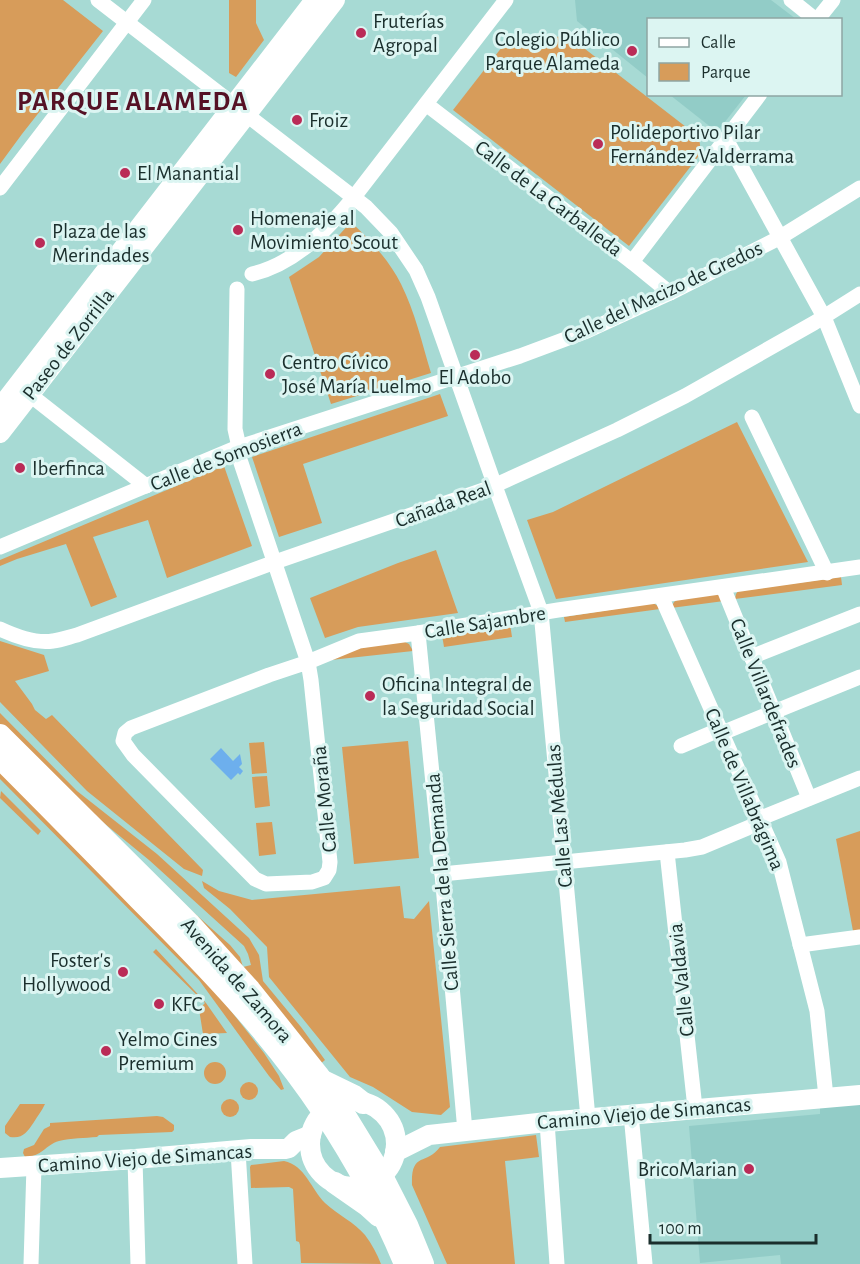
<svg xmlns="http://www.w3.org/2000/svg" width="860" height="1264" font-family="'Alegreya Sans',sans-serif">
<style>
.built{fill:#92ccc7}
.green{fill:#d79c5a}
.water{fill:#6dafed}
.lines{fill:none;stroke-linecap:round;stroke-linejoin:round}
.minor{stroke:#fff;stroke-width:15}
.major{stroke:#fff;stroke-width:20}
.highway{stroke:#fff;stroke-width:22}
.poi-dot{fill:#ba2b57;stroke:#dcf5f2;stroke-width:2}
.labels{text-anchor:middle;stroke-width:6;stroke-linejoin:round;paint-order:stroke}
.poi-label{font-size:21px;fill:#1a2e2c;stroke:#dcf5f2;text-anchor:start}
.street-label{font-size:21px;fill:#1a2e2c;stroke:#dcf5f2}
.district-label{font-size:27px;font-weight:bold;letter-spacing:1.5px;fill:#551125;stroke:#dcf5f2}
</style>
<rect width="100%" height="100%" fill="#a7dad4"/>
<g class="built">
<polygon points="575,0 771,0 796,19 648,20 648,78 577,21"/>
<polygon points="670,95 746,95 717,132"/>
<polygon points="860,1100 860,1264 781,1264 780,1255 700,1263 689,1126 820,1114 820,1103"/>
</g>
<g class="green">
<polygon points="0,0 63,0 103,31 22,134 0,164"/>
<polygon points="229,0 256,0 256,23 264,40 236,77 229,73"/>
<polygon points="567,35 699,137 701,153 629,246 453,110 502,47"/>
<path d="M351 222C370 240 389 260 401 284 415 312 422 343 431 373L331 404 289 277 319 257Z"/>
<polygon points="440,394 448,416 303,464 322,523 279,537 252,457"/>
<polygon points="737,422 808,562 556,599 527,520 553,512"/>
<polygon points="224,466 252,546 167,578 148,520 93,537 117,597 91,607 66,544 17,559 0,566 0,560"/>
<polygon points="436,550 458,613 358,627 325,638 310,598 398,563"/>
<polygon points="841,577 842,585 735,599 736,594 738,591"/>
<polygon points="716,594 719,595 724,601 671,608 674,602 677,600"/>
<polygon points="653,603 658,606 660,609 565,622 564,617"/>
<polygon points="510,624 512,637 444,647 442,635"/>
<polygon points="0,641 44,655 49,671 15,681 32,704 35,710 46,719 52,715 203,870 202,876 184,869 87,791 0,702"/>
<polygon points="403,641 409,644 413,651 331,660 349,650"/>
<polygon points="0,713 77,791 157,854 249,938 259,955 263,981 301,1027 325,1060 319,1065 183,903 230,945 240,957 243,967 251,965 248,954 244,946 149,860 72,797 0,725"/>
<polygon points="408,741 419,858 354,864 342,747"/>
<polygon points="264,742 267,773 252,774 249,743"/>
<polygon points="0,768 206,979 264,1053 279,1076 284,1089 281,1090 269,1076 199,980 0,779"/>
<polygon points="267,776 270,806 255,808 252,777"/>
<polygon points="1,791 41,831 38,835 0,798"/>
<polygon points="272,822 276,854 259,856 256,823"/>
<polygon points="860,831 860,930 853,931 836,839"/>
<polygon points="202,881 219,891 252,900 400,886 404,918 414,919 429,901 450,1107 441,1115 412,1112 373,1087 350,1077 269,977 267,947 230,909 204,888"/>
<polygon points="156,949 206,1003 227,1033 203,1034 199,1009 205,1003 153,952"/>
<circle cx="215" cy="1073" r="11"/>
<circle cx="249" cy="1091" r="9"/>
<circle cx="230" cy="1108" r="9"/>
<path d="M20 1104H45C42 1111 38 1115 34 1122 27 1132 23 1139 10 1137L5 1133V1126Z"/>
<path d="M157 1116 163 1117 174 1125V1130L172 1132 99 1135 97 1137C85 1138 71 1138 59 1141 45 1145 42 1157 25 1157L23 1153 24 1149 34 1145 44 1129 50 1126V1123Z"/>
<path d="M536 1135 539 1157 505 1161 515 1264H447L412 1185C411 1151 426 1166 440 1147Z"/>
<path d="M284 1161C305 1165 311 1189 325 1203 338 1215 354 1222 365 1235 372 1244 377 1254 381 1264L301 1263 300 1245 299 1242 296 1241 293 1189 289 1187 251 1188 250 1167 251 1165Z"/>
</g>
<polygon class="water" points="221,748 233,761 240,754 242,764 239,767 243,771 240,775 238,773 231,780 210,759"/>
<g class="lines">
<g class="minor">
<polyline points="98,0 366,207 391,233 416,270 428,297 495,486 541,612 588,1118"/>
<polyline points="791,0 816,20"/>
<polyline points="817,20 833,0"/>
<polyline points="426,104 632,262 670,293"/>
<polyline points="726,139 824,317 860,406"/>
<polyline points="0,188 144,0"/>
<polyline points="632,262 760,94"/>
<path d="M252 274C295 264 327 230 354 197L506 0"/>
<polyline points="237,289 235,429 239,447"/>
<polyline points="29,394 146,486"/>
<polyline points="752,417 827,573"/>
<polyline points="236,448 308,662 311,680 330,862 329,870 324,878 312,882 266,884 255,879 133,755 123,741 125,733 131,728 269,675 308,662 359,641 418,633 558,610 860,567"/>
<polyline points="0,547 236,448 520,356 587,331 670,293 779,238 860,188"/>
<polyline points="723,587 809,798"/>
<polyline points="661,596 779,862 817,1011 826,1097"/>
<path d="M0 629C15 636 35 644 53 641 61 640 69 637 77 635L275 562 489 488 509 479 617 430 685 396 814 323 860 294"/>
<polyline points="418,633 442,874 465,1131"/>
<polyline points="751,657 860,614"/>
<polyline points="722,733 860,677"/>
<polyline points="681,746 721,729"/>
<polyline points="761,818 860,778"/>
<polyline points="667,852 695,1108"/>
<polyline points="442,874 685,850 702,847 762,822"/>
<polyline points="800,945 860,937"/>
<polyline points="631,1114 645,1264"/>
<polyline points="547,1122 557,1264"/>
<polyline points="238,1151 245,1264"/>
<polyline points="135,1159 138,1264"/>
<polyline points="31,1264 34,1166"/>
</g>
<g class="major">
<polyline points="0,408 315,0"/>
<polyline points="0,433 335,0"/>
<circle cx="353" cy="1144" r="43"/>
<polyline points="395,1152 429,1135 547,1122 860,1095"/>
<polyline points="0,1168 135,1159 251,1149 285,1149 289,1148 296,1141 311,1135"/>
</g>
<g class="highway">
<polyline points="0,735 189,923 250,990 318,1075 338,1104 382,1176 407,1225 423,1264"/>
<path d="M0 758C47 805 94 853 140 900 206 966 272 1034 324 1113 355 1160 383 1211 405 1264"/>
<polyline points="323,1081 354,1096 363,1103"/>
<polyline points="335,1183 368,1206 379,1216"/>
</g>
</g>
<g class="poi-dot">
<circle cx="361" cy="33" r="6"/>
<circle cx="632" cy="51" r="6"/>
<circle cx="297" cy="120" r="6"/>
<circle cx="598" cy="144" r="6"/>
<circle cx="125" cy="173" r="6"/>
<circle cx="238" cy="230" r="6"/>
<circle cx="40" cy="243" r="6"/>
<circle cx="475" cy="355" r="6"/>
<circle cx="270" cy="374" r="6"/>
<circle cx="20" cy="468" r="6"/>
<circle cx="370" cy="696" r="6"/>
<circle cx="123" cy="972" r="6"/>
<circle cx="159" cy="1004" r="6"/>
<circle cx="106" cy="1051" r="6"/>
<circle cx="749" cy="1169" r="6"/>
</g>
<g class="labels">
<g class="poi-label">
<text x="373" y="28">Fruterías<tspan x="373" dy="24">Agropal</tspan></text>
<text x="620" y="46" text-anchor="end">Colegio Público<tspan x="620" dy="24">Parque Alameda</tspan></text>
<text x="309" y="127">Froiz</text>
<text x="610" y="139">Polideportivo Pilar<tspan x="610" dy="24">Fernández Valderrama</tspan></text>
<text x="137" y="180">El Manantial</text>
<text x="250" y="225">Homenaje al<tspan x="250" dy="24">Movimiento Scout</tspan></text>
<text x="52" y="238">Plaza de las<tspan x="52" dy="24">Merindades</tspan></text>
<text x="282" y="369">Centro Cívico<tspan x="282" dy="24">José María Luelmo</tspan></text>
<text x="475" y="384" text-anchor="middle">El Adobo</text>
<text x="32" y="475">Iberfinca</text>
<text x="382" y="691">Oficina Integral de<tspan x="382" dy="24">la Seguridad Social</tspan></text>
<text x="111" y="967" text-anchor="end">Foster's<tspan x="111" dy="24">Hollywood</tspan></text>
<text x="171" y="1011">KFC</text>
<text x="118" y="1046">Yelmo Cines<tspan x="118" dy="24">Premium</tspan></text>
<text x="737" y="1176" text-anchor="end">BricoMarian</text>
</g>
<g class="street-label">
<text transform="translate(549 198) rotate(37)" y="7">Calle de La Carballeda</text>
<text transform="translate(663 292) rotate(-25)" y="7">Calle del Macizo de Gredos</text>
<text transform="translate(68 344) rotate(-52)" y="7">Paseo de Zorrilla</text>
<text transform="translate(226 456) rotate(-21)" y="7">Calle de Somosierra</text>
<text transform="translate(443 504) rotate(-20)" y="7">Cañada Real</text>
<text transform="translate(485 622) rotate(-9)" y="7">Calle Sajambre</text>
<text transform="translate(766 693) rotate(68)" y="7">Calle Villardefrades</text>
<text transform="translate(745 789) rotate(67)" y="7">Calle de Villabrágima</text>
<text transform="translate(324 799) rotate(-96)" y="7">Calle Moraña</text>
<text transform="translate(559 816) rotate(-95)" y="7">Calle Las Médulas</text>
<text transform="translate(442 882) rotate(-95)" y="7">Calle Sierra de la Demanda</text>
<text transform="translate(237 980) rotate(49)" y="7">Avenida de Zamora</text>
<text transform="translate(681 980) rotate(-96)" y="7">Calle Valdavia</text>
<text transform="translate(644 1113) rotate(-5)" y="7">Camino Viejo de Simancas</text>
<text transform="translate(145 1158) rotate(-4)" y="7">Camino Viejo de Simancas</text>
</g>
<g class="district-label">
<text x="133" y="110">PARQUE ALAMEDA</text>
</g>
</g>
<rect x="647" y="18" width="195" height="78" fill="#dcf5f2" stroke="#8ea5a3" stroke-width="1.5"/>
<rect x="659" y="38" width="30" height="9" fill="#ffffff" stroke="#8ea5a3" stroke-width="1.5"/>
<text x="701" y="48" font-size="18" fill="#1a2e2c">Calle</text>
<rect x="659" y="63" width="30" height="18" fill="#d79c5a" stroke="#8ea5a3" stroke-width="1.5"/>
<text x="701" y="78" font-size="18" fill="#1a2e2c">Parque</text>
<path d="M650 1234v9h166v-9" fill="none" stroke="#1a2e2c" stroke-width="3"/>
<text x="659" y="1234" font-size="18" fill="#1a2e2c" stroke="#dcf5f2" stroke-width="4.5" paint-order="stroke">100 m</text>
</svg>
